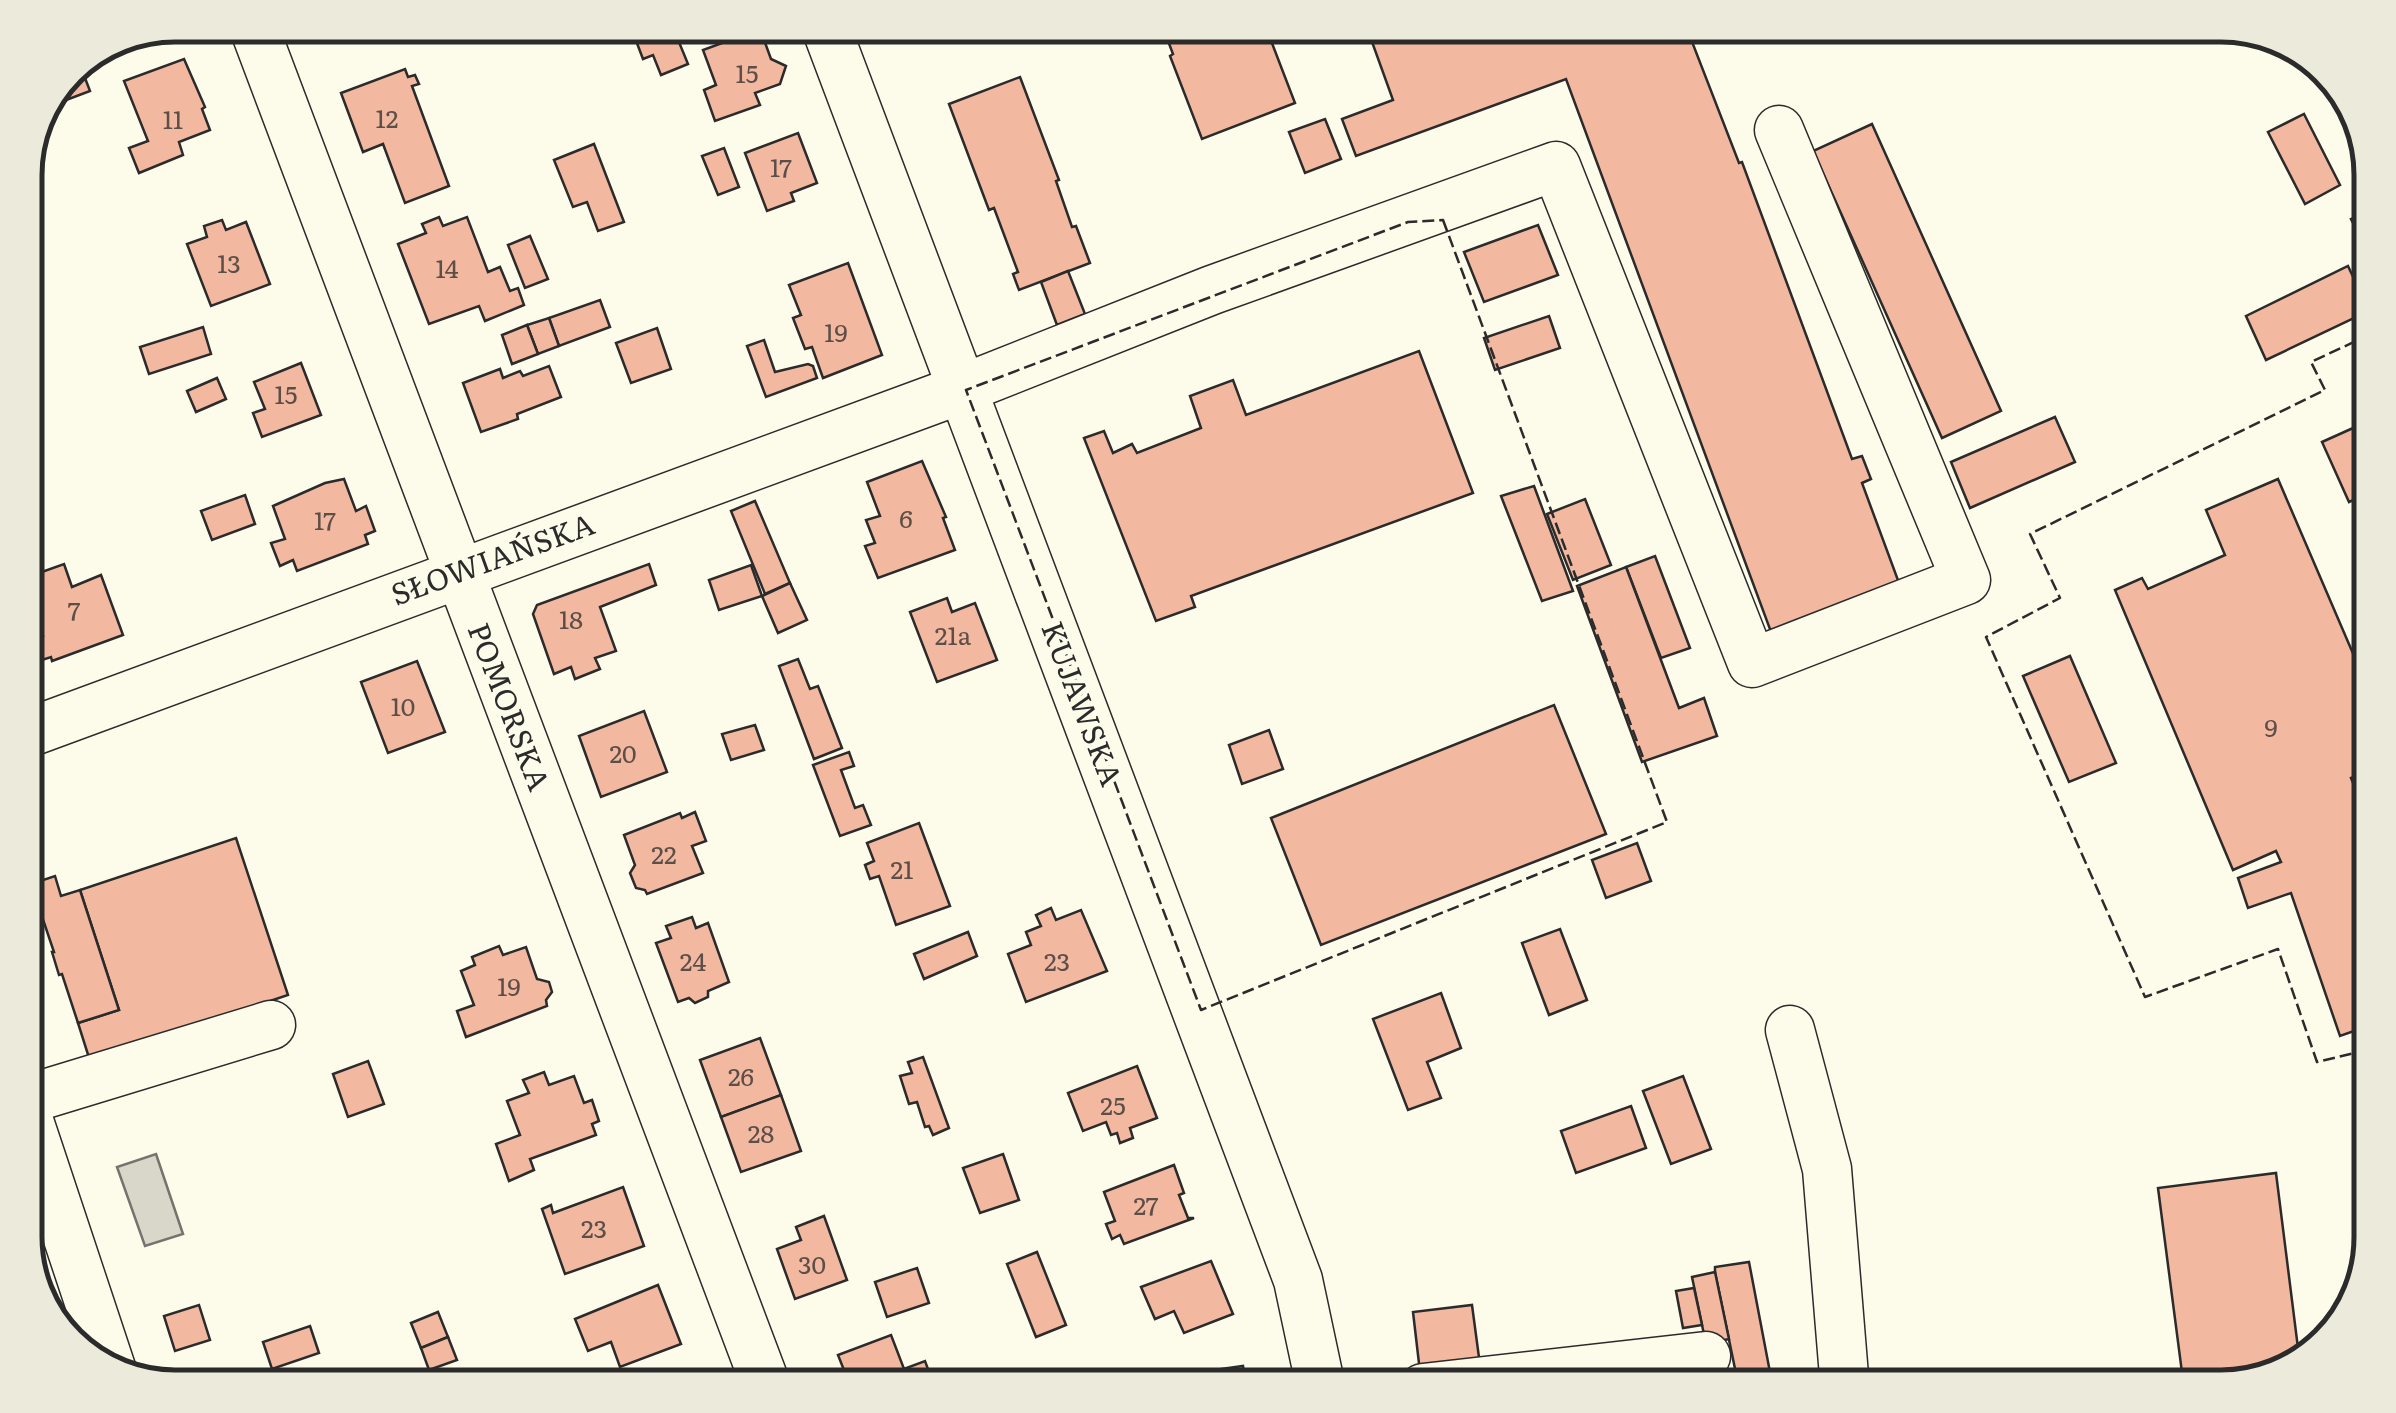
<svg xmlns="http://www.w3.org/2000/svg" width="2396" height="1413" font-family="Literata,serif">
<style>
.water{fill:#d8d7c9;stroke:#74746e;stroke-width:2.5}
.building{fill:#f2b8a0;stroke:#2b2b2b;stroke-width:2.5}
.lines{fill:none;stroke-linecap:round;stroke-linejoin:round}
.minor-casing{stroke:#2b2b2b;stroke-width:51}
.minor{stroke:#fdfbea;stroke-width:48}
.fence{stroke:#2b2b2b;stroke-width:2.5;stroke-dasharray:12 5;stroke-linecap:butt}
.labels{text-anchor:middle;stroke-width:8;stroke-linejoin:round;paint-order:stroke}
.number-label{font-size:25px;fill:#5d4e48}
.street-label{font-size:30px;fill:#2b2b2b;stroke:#fdfbea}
.rim{fill:none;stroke:#2b2b2b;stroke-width:5}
</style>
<rect width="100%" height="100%" fill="#fdfbea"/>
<polygon class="water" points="156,1154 183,1234 145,1246 117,1167"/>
<g class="building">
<polygon points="315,25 365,25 321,42"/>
<polygon points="672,25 688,64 661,75 653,55 643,59 635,38"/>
<polygon points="1162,25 1265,25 1295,103 1202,139 1170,56 1173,54"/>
<polygon points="1375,25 1691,25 1694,33 1689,34 1739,163 1742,162 1852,459 1862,456 1871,479 1862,483 1902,591 1774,640 1566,79 1356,156 1342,119 1393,100 1367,28"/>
<polygon points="760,29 771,59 786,66 780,84 755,93 760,105 715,121 704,90 716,85 703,50"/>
<polygon points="184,59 205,107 202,109 210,130 179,142 183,155 139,173 129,148 148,141 124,81"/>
<polygon points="80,65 90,91 53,105 69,69"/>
<polygon points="405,69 408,77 415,75 419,84 412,86 449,186 405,203 383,144 363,152 341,93"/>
<polygon points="1020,77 1059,180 1056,181 1072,227 1076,226 1090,263 1019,290 1013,274 1018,272 994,208 989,210 949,104"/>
<polygon points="2304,114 2340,185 2305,204 2268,132"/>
<polygon points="1325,119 1341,159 1305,173 1289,132"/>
<polygon points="1872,124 2001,411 1942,438 1813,151"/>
<polygon points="798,133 817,183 791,193 794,201 767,211 745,153"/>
<polygon points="594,144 624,222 598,231 587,202 573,207 554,160"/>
<polygon points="724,148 739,187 718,195 702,156"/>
<polygon points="2371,210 2371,255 2370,256 2351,219"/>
<polygon points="439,217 443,226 467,217 488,272 500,267 510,291 518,288 524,305 485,321 479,306 429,324 398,244 426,233 422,224"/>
<polygon points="222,220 226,230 246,222 270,284 211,306 187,244 207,237 204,226"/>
<polygon points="1538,225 1558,275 1484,302 1464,252"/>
<polygon points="530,236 548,279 525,288 508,245"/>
<polygon points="848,263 882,355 823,378 812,347 805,349 793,318 801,315 789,285"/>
<polygon points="2348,266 2369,311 2266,360 2246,316"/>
<polygon points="1068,271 1085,314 1057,325 1041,282"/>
<polygon points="600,300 610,327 559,346 549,318"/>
<polygon points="1549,316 1560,348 1495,370 1484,338"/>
<polygon points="549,318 559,346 538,354 527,325"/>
<polygon points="527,325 538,354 512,364 502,335"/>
<polygon points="203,327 211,354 149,374 140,347"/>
<polygon points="657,328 671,369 631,383 616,343"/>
<polygon points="764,340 775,372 808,364 813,366 817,378 766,397 747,346"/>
<polygon points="1419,351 1473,493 1191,596 1195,607 1156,621 1084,438 1104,431 1113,453 1132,444 1137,453 1201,428 1190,396 1233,380 1246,415"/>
<polygon points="301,363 321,415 262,437 253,413 265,409 254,382"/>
<polygon points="549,366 561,397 517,414 518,419 481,432 463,383 500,369 503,378 520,371 523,376"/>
<polygon points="217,378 226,399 196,412 187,391"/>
<polygon points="2055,417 2075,462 1970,508 1951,462"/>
<polygon points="2362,424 2371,444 2371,492 2349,502 2322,442"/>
<polygon points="922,461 946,517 943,518 955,550 878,578 865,546 875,543 866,520 880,516 867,482"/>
<polygon points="344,479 356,511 366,506 375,531 365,535 368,544 297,571 293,560 280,566 271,543 285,539 273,506 325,483"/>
<polygon points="2278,479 2367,686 2371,685 2371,770 2351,778 2371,827 2371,834 2356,839 2371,884 2371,1025 2340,1036 2291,893 2248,908 2238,878 2281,862 2276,851 2233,870 2115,590 2142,578 2148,589 2225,555 2206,510"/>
<polygon points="1534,486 1573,591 1542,601 1501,496"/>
<polygon points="245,495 255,524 212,540 201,511"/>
<polygon points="1585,499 1611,565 1573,580 1547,514"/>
<polygon points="755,501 790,583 765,594 731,511"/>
<polygon points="1655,556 1690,648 1661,658 1626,567"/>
<polygon points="64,564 72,587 101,575 123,635 52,661 51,657 42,660 34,640 43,636 25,587 25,578"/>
<polygon points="649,564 656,585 600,607 616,651 595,658 600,669 575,679 571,667 554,674 533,614 537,605"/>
<polygon points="751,565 762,596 719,610 709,580"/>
<polygon points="1626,567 1679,708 1704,698 1717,736 1642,762 1577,586"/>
<polygon points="790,583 807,620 778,633 762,596"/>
<polygon points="947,598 952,612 975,603 997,660 937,682 910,612"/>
<polygon points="2070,656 2116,763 2069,782 2023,676"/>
<polygon points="798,659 810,689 818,686 842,748 814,759 779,666"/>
<polygon points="417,661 445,732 388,753 361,682"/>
<polygon points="1554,705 1606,834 1321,945 1271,818"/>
<polygon points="644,711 667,772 601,797 579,736"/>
<polygon points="755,725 764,750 731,760 722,734"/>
<polygon points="1269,730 1283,769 1242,784 1229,745"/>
<polygon points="849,752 854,766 841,770 855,808 863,805 871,825 840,836 813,765"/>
<polygon points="695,812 706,841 692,846 703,873 647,894 645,890 636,888 630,873 635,865 624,835 680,813 682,818"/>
<polygon points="919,823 950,906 896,925 879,876 870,879 865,865 874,861 867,843"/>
<polygon points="236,838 288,995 90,1061 78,1023 119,1010 80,890"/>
<polygon points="1637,843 1651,881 1606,898 1592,860"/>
<polygon points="55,876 61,896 80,890 119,1010 78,1023 62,974 59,975 52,952 54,952 31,884"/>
<polygon points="1051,908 1056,920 1081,910 1107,971 1026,1002 1008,954 1031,945 1026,932 1041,926 1036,915"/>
<polygon points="692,917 696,928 708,923 729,982 708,991 708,997 695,1003 689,998 678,1002 656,943 671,938 666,926"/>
<polygon points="1560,929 1587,1000 1549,1015 1522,943"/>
<polygon points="968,932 977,956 924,979 914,954"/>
<polygon points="499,946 503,955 526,947 537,979 549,982 552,992 546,1000 547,1006 466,1037 457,1011 474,1005 461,971 475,965 472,957"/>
<polygon points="1441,993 1461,1048 1427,1062 1441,1098 1408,1110 1373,1019"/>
<polygon points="760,1038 781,1095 721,1117 700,1060"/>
<polygon points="923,1057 949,1128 933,1135 929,1126 925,1127 917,1102 909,1104 900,1076 912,1073 908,1062"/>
<polygon points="368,1061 384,1104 348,1117 333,1074"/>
<polygon points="1137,1066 1157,1118 1130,1128 1133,1138 1120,1143 1117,1133 1111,1135 1106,1122 1083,1131 1068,1093"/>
<polygon points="544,1072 549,1085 574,1076 584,1103 592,1100 599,1121 592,1124 596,1135 530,1159 534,1170 509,1181 496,1144 520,1135 507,1101 529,1093 523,1080"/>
<polygon points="1683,1076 1711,1149 1671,1164 1643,1091"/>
<polygon points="781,1095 801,1151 741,1172 721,1117"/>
<polygon points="1631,1106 1646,1148 1576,1173 1561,1131"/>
<polygon points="1003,1154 1019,1200 980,1213 963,1168"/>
<polygon points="1174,1165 1184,1193 1179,1195 1188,1218 1194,1218 1124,1244 1120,1235 1112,1239 1106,1224 1115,1221 1104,1192"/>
<polygon points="2276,1173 2300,1364 2296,1368 2221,1388 2184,1388 2158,1188"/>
<polygon points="623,1187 644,1246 565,1274 542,1209 551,1205 553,1213"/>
<polygon points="824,1216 847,1280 795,1299 777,1249 801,1240 796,1227"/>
<polygon points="1037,1252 1066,1325 1036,1337 1007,1264"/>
<polygon points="1211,1261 1233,1314 1184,1333 1174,1311 1155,1319 1141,1287"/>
<polygon points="1749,1262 1773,1388 1739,1388 1715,1272 1715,1267"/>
<polygon points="917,1268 929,1303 887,1317 875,1282"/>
<polygon points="1715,1272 1729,1339 1706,1344 1692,1277"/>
<polygon points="658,1285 681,1344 620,1367 611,1342 588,1351 575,1319"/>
<polygon points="1694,1288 1702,1325 1683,1328 1676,1291"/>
<polygon points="199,1305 210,1340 175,1351 164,1316"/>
<polygon points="1472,1305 1480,1365 1420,1372 1413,1312"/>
<polygon points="438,1312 448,1337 421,1348 411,1323"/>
<polygon points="310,1326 319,1353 272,1369 263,1342"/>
<polygon points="891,1335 904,1369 925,1361 935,1388 851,1388 838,1355"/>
<polygon points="448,1337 457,1360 429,1370 421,1348"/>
<polygon points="1243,1366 1246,1388 1158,1388 1157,1378"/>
</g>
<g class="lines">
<g class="minor-casing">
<g id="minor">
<polyline points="253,25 767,1388"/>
<polyline points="825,25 1298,1280 1321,1388"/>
<polyline points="25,734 962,389 1212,290 1556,166 1752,663 1966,580 1779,130"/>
<polyline points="1790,1030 1827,1169 1845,1388"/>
<polyline points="25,1100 271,1025"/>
<polyline points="25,1109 112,1371"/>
<polyline points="1423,1388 1706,1356"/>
</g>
</g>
<use href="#minor" class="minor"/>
<g class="fence">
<polygon points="1443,220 1667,822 1201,1010 966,390 1408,222"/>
<polyline points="2371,334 2311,362 2325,390 2030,534 2060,598 1986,637 2145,997 2278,949 2317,1062 2371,1049"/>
</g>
</g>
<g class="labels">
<g class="number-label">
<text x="747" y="83">15</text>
<text x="387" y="128">12</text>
<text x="173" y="129">11</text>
<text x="781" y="177">17</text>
<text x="229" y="273">13</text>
<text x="447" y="278">14</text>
<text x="836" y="342">19</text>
<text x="286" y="404">15</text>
<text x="906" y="528">6</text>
<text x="325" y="530">17</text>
<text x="74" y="620">7</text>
<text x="571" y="629">18</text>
<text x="953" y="645">21a</text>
<text x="403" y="716">10</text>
<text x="2271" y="737">9</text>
<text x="623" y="763">20</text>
<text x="664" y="864">22</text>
<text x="902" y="879">21</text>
<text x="693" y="971">24</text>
<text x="1057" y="971">23</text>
<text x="509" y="996">19</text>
<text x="741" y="1086">26</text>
<text x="1113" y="1115">25</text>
<text x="761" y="1143">28</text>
<text x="1146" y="1215">27</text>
<text x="594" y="1238">23</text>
<text x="812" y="1274">30</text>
</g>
<g class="street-label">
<text transform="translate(493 560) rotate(-20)" y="10">SŁOWIAŃSKA</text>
<text transform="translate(1081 704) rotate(69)" y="10">KUJAWSKA</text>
<text transform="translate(508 707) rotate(69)" y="10">POMORSKA</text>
</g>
</g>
<path d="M0 0H2396V1413H0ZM175 42H2221A133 133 0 0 1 2354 175V1237A133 133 0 0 1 2221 1370H175A133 133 0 0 1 42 1237V175A133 133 0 0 1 175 42Z" fill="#eceadb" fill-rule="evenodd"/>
<path class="rim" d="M175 42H2221A133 133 0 0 1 2354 175V1237A133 133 0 0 1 2221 1370H175A133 133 0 0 1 42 1237V175A133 133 0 0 1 175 42Z"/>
</svg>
